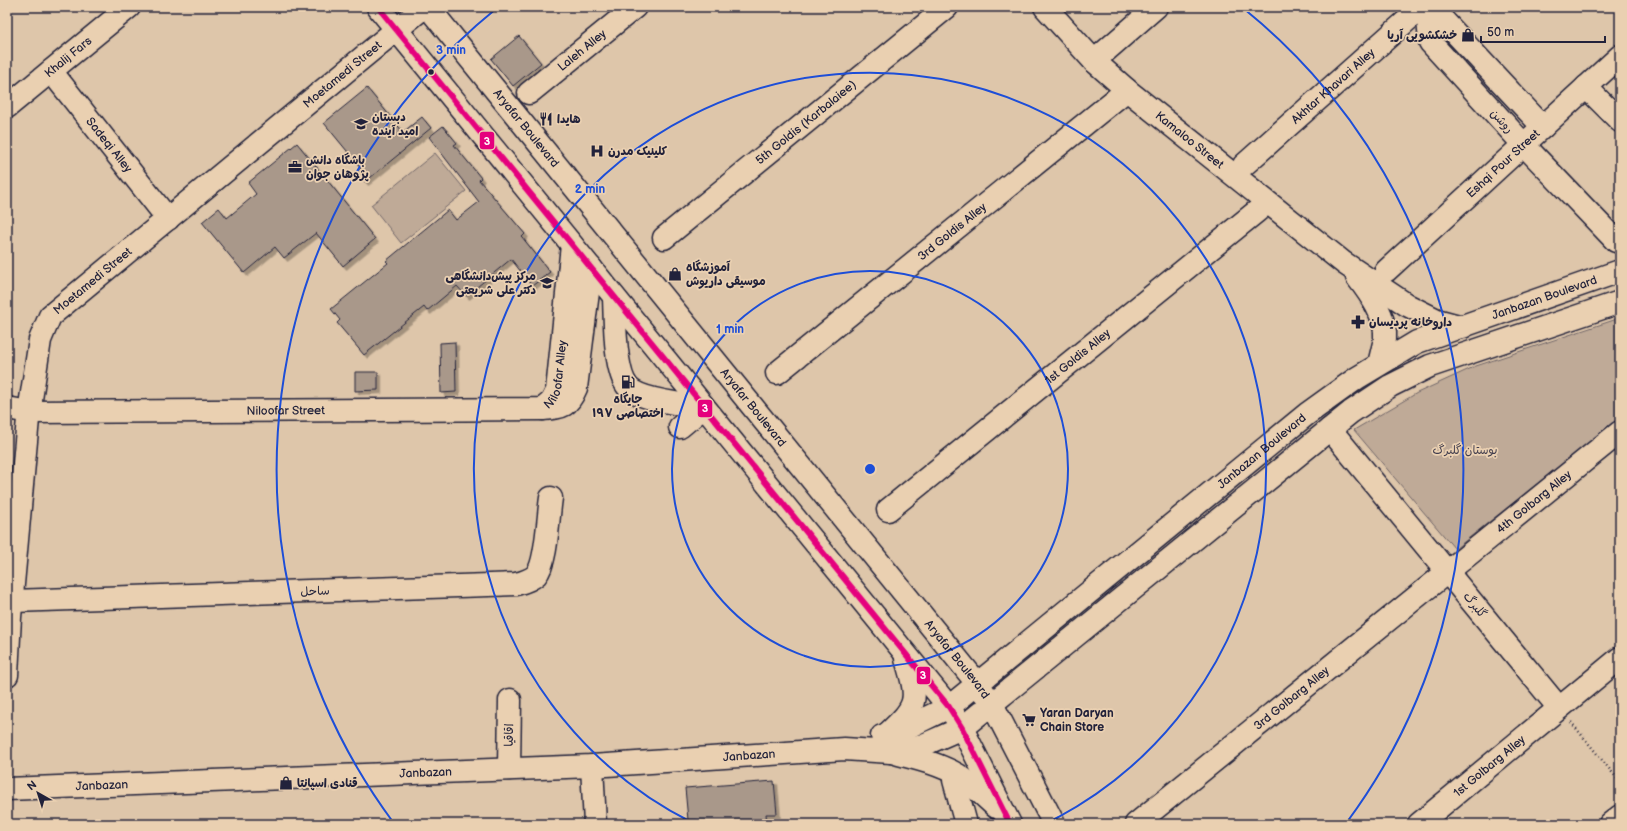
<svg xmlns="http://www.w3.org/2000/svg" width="1627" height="831" font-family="'Balsamiq Sans','Playpen Sans Arabic',sans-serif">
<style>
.green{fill:#bfaa97;stroke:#706669}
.building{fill:#a9988a;stroke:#22223b;filter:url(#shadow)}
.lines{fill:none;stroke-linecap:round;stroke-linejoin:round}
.minor-casing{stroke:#22223b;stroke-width:25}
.major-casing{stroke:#22223b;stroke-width:25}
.highway-casing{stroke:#22223b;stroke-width:25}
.path{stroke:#22223b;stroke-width:2.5;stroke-dasharray:1 3;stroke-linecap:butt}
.minor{stroke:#ead0b1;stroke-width:22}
.major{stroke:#ead0b1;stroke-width:22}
.highway{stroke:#ead0b1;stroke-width:22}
.bus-1-casing{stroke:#ead0b1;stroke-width:9}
.bus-1{stroke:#e5007d;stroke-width:6}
.ring{fill:none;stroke:#1d4ed8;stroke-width:2}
.bus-dot{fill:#22223b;stroke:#ead0b1;stroke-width:1.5}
.labels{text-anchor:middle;stroke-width:3.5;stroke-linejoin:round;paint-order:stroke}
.poi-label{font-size:12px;font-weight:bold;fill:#22223b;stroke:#ead0b1;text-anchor:start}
.street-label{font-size:12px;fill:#22223b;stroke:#ead0b1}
.park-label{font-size:12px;fill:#413d4d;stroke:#ead0b1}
.centre{fill:#1d4ed8;stroke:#ead0b1;stroke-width:2}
.ring-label{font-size:12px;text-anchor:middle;font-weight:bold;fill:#1d4ed8;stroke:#ead0b1;stroke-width:3.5;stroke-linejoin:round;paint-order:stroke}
.line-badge{stroke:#ead0b1;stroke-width:1.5}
.badge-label{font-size:11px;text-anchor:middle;font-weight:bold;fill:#fff}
</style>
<defs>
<filter id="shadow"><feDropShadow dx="3.5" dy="3.5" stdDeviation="0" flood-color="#0004"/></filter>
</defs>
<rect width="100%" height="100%" fill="#dec6aa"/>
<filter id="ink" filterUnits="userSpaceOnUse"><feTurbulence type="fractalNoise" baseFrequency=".025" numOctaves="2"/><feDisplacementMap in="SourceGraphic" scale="8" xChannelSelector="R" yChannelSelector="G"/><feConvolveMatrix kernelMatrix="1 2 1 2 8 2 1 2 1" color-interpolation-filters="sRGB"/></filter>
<g filter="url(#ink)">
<g class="green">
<polygon points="435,153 466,191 401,243 371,205"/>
<polygon points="1620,318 1620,418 1455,549 1354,430 1417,393 1476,366"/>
</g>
<g class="building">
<polygon points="519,36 541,63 513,86 491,59"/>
<polygon points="367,88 403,132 422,117 431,128 365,182 356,172 361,168 324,123"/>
<polygon points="443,126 457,143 454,145 481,178 479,180 525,234 522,237 550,272 532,286 511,259 466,296 457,286 427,311 424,307 364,355 337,323 340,320 331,309 388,263 386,261 448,210 456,220 479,202 429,137"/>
<polygon points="297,143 375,239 343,266 316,233 284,258 275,247 244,273 202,222 219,208 227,218 256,194 248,183"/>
<polygon points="455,342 456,392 441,393 440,343"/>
<polygon points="355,372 378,372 378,390 355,391"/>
<polygon points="774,781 777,814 766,814 767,824 697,824 697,820 688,820 685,788"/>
</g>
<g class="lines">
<g class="minor-casing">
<g id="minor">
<path id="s1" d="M1045 7 1094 61 1127 90 1344 263 1407 305 1437 320 1463 327"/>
<polyline points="1427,7 1430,42 1524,145 1616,241"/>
<polyline points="1431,7 1543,127"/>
<polyline points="1094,61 1156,7"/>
<path id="s2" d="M51 71 168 219"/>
<polyline points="1586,87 1620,121"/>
<path id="s3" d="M529 93 635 7"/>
<path id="s4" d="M7 107 129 7"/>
<path id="s5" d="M1244 165 1422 7"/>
<path id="s6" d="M664 238 947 7"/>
<path id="s7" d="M1386 271 1620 56"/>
<path d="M1357 277C1370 294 1387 317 1385 339 1383 348 1381 356 1379 364"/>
<path d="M614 297C615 318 614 371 628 387 639 400 687 405 704 407"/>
<path id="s8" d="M777 373 1127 90"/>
<path id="s9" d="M7 408 29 412 543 409C563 407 568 407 576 388L591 268"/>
<path id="s10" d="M543 409 552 401 557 391 572 245"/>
<polyline points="680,427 704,407"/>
<polyline points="1330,429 1559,708"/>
<path id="s11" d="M888 510 1267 203"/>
<path d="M13 601 516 584C524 582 531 580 536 575 547 563 548 516 551 498"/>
<path id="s12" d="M7 675 10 617 28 419 40 340 50 316 396 30"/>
<polyline points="882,736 906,728 949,707"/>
<polyline points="592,766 595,824"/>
<polyline points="509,769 510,700"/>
<polyline points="954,780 966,824"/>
<path id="s13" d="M7 789 592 766 844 749 891 752 923 745 962 728"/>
<path id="s14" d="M1136 824 1620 432"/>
<path id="s15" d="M1419 824 1620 658"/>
</g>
</g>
<g class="major-casing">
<g id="major">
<polyline points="378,7 949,707 962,728 1010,824"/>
<path id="s16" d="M428 7 977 683 992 704 1054 824"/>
<polyline points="396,30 424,7"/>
<path id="s17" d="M949 707 1307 414 1357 378 1417 342 1620 271"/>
<polyline points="962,728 1330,429 1351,412 1390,386 1430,366 1620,302"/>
<path d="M886 735C918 705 919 702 906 659"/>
<path d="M891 752C913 758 938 763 958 775 972 784 984 796 996 807"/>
</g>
</g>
<g class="highway-casing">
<polyline id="highway" points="1610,824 1620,816"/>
</g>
<polyline class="path" points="1571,722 1620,782"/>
<use href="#minor" class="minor"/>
<use href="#major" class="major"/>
<use href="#highway" class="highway"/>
<g class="bus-1-casing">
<polyline id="bus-1" points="378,7 949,707 962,728 1010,824"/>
</g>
<use href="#bus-1" class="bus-1"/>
</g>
</g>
<g class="ring">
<circle cx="870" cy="469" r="198"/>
<path d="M693 823A396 396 0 1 1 1047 823"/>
<path d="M393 822A593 593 0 0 1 497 8M1243 8A593 593 0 0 1 1347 822"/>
</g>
<defs>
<g id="shop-bare" transform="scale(1.08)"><path d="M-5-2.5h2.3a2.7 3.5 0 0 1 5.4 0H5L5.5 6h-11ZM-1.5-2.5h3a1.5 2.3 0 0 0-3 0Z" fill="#22223b" stroke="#ead0b1" stroke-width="2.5" paint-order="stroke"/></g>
<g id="restaurant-bare" transform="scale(1.08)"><path d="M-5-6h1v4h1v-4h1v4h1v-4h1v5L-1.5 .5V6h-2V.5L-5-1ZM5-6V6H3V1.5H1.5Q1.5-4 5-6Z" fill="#22223b" stroke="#ead0b1" stroke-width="2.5" paint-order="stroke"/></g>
<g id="school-bare" transform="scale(1.08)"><path d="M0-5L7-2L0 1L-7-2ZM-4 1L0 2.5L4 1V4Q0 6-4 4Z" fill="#22223b" stroke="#ead0b1" stroke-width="2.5" paint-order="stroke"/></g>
<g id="hospital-bare" transform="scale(1.08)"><path d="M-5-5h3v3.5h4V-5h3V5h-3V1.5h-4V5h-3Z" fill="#22223b" stroke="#ead0b1" stroke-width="2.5" paint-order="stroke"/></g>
<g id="office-bare" transform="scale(1.08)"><path d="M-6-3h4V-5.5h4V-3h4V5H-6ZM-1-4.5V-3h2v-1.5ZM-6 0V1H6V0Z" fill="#22223b" stroke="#ead0b1" stroke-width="2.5" paint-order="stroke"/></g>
<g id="pharmacy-bare" transform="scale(1.08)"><path d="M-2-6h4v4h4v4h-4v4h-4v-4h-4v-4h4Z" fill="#22223b" stroke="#ead0b1" stroke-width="2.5" paint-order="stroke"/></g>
<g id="fuel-bare" transform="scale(1.08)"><path d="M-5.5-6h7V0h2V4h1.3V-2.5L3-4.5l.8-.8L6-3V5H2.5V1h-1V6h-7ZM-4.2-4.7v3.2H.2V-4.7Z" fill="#22223b" stroke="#ead0b1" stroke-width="2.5" paint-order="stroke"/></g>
<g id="supermarket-bare" transform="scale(1.08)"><path d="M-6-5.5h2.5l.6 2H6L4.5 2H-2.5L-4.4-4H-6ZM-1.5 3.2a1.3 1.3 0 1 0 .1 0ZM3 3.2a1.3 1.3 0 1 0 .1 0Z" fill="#22223b" stroke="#ead0b1" stroke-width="2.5" paint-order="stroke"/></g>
</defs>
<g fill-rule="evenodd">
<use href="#shop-bare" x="1468" y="35"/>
<use href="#restaurant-bare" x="546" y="119"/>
<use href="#school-bare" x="361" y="124"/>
<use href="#hospital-bare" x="597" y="151"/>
<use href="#office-bare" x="295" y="167"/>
<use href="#shop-bare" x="675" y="274"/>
<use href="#school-bare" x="547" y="283"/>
<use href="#pharmacy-bare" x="1358" y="322"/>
<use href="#fuel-bare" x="628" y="382"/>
<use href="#supermarket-bare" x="1029" y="720"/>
<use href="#shop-bare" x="286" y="783"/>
</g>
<circle class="bus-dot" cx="431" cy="72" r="3.5"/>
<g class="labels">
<g class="poi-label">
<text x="1457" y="39" text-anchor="end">خشکشویی آریا</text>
<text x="372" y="121">دبستان<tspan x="372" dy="14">امید آینده</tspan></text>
<text x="557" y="123">هایدا</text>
<text x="608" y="155">کلینیک مدرن</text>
<text x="306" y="164">باشگاه دانش<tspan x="306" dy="14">پژوهان جوان</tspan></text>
<text x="686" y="271">آموزشگاه<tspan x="686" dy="14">موسیقی داریوش</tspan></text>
<text x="536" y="280" text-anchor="end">مرکز پیش‌دانشگاهی<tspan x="536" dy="14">دکتر علی شریعتی</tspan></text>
<text x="1369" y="326">داروخانه پردیسان</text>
<text x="628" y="403" text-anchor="middle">جایگاه<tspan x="628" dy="14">اختصاصی ۱۹۷</tspan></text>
<text x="1040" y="717">Yaran Daryan<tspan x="1040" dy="14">Chain Store</tspan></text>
<text x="297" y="787">قنادی اسپانتا</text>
</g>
<g class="street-label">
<text dy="4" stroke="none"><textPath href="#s3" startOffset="68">Laleh Alley</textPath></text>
<text dy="4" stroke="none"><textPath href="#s4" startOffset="79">Khalij Fars</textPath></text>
<text dy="4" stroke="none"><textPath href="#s12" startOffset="742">Moetamedi Street</textPath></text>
<text dy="4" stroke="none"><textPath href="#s5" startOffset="119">Akhtar Khavari Alley</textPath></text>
<text transform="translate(1502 121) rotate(48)" y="4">روشن</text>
<text dy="4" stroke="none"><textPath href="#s6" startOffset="183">5th Goldis (Karbalaiee)</textPath></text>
<text dy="4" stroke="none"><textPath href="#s16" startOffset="156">Aryafar Boulevard</textPath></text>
<text dy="4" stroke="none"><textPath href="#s1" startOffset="197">Kamaloo Street</textPath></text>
<text dy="4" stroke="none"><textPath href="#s2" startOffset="94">Sadeqi Alley</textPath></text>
<text dy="4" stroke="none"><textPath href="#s7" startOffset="159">Eshqi Pour Street</textPath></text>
<text dy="4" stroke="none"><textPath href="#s8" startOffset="225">3rd Goldis Alley</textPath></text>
<text dy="4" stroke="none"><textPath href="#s12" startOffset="418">Moetamedi Street</textPath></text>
<text dy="4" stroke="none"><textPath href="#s17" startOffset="729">Janbazan Boulevard</textPath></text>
<text dy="4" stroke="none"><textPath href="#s11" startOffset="244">1st Goldis Alley</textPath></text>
<text dy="4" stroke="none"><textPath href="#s10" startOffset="39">Niloofar Alley</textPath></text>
<text dy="4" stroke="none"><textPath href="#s16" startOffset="516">Aryafar Boulevard</textPath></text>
<text dy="4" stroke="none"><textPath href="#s9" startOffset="279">Niloofar Street</textPath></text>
<text dy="4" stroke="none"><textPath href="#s17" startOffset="404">Janbazan Boulevard</textPath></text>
<text dy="4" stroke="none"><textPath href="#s14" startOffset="512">4th Golbarg Alley</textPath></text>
<text transform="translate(315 591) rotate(-2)" y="4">ساحل</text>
<text transform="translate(1475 605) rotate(51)" y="4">گلبرگ</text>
<text dy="4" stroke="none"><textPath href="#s16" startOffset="840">Aryafar Boulevard</textPath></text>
<text dy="4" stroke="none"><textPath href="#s14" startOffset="200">3rd Golbarg Alley</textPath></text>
<text transform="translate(509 735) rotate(-89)" y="4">اقاقیا</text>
<text dy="4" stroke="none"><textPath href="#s13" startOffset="743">Janbazan</textPath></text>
<text dy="4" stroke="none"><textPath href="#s15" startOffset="91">1st Golbarg Alley</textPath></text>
<text dy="4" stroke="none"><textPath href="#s13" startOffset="419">Janbazan</textPath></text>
<text dy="4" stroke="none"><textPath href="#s13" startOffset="95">Janbazan</textPath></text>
</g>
<g class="park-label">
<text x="1465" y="454">بوستان گلبرگ</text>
</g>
</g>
<circle cx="870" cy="469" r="6" class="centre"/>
<g class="ring-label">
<text x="451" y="54">3 min</text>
<text x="590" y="193">2 min</text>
<text x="730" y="333">1 min</text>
</g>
<g class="line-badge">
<rect x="479" y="131" width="16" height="19" rx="4" fill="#e5007d"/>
<rect x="697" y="399" width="16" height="19" rx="4" fill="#e5007d"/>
<rect x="916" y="666" width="15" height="19" rx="4" fill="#e5007d"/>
</g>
<g class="badge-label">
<text x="487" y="145">3</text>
<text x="705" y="412">3</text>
<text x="923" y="679">3</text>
</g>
<rect width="1627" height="831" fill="none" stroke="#ead0b1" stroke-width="24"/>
<rect x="12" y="12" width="1603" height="807" fill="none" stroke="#22223b" stroke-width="1.5" filter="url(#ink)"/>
<g transform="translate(38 793) rotate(321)" stroke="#ead0b1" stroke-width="3" paint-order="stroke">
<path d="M0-3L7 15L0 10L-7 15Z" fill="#22223b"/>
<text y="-6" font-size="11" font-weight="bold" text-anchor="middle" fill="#22223b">N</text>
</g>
<path d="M1481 36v6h124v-6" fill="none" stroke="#22223b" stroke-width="2"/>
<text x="1487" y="36" font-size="12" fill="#22223b" stroke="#ead0b1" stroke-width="3" paint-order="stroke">50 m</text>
</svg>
